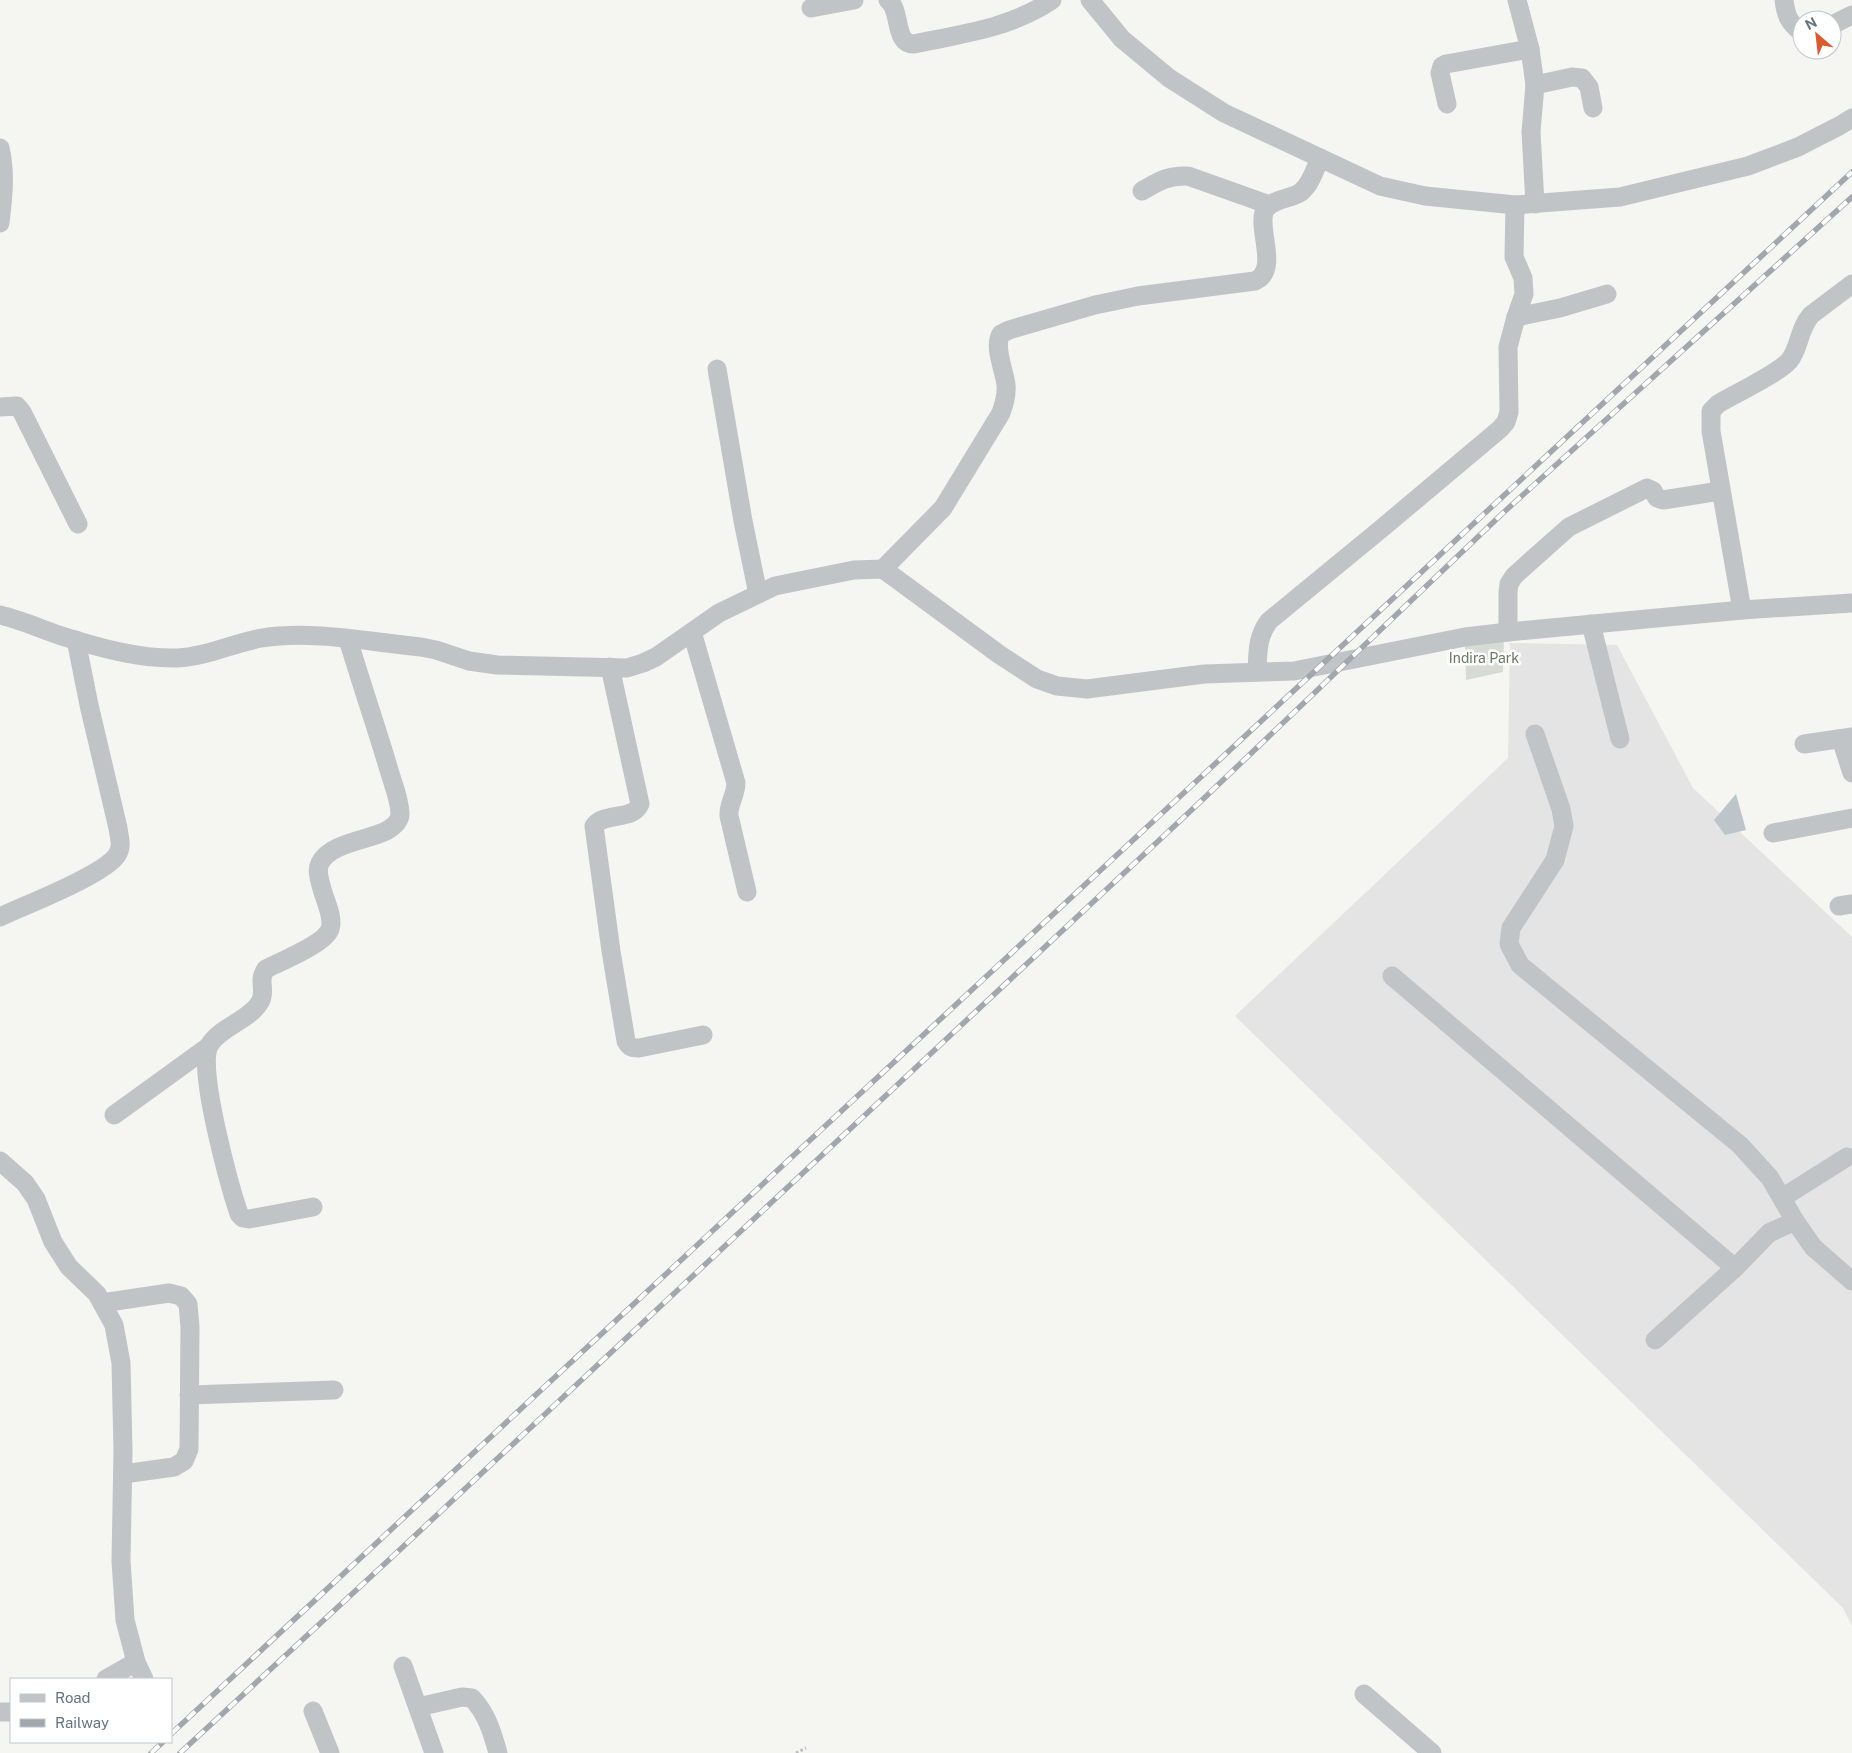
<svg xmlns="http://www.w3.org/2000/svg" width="1852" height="1753" font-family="'Public Sans',sans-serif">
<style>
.built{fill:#e3e4e3}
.green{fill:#d6dcd3}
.water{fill:#bcc5ca}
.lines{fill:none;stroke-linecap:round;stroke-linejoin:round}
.path{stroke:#babcbe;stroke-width:3;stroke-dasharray:2.5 2.5;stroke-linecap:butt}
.minor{stroke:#c0c4c7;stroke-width:19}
.rail-casing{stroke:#a1a7ac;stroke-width:5.5}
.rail{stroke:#fff;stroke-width:4;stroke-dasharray:11;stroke-linecap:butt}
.labels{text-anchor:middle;stroke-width:5;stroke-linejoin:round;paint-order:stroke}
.park-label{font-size:14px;fill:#677964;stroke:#fff}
</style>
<rect width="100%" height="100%" fill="#f5f5f2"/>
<polygon class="built" points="1510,643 1617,645 1693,788 1852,937 1852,1626 1843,1608 1235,1016 1508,758"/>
<polygon class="green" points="1504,637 1503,672 1466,680 1465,645"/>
<polygon class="water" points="1736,794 1746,830 1725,835 1714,820"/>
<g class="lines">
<polyline class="path" points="796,1753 806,1748"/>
<g class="minor">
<path d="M888 0C902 10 893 44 914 44 962 34 1011 28 1052 0"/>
<polyline points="1090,0 1122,39 1169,78 1224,113 1380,186 1425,196 1515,205 1620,197 1748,166 1798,147 1839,126 1852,118"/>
<polyline points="1517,0 1530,49 1535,85 1531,132 1535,204"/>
<path d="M1784 0C1786 17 1789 22 1802 33"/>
<polyline points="811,8 854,0"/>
<polyline points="1832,25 1852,15"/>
<polyline points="1535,85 1572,77 1582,78 1589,87 1593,108"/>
<polyline points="1447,104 1440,73 1442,66 1446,64 1530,49"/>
<path d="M0 148C6 174 3 197 0 223"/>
<path d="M1142 191C1159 181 1168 175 1188 176L1270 205"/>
<polyline points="1516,317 1560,308 1607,294"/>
<polyline points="717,369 743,521 758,594"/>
<polyline points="0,407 17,406 22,412 78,524"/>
<path d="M883 569 943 508 1001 413C1004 404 1007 395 1006 385 1005 372 993 346 1001 334L1009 330 1095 305 1138 296 1255 281C1279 270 1258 232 1264 212 1269 199 1292 199 1301 192 1311 184 1315 169 1320 158"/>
<path d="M1742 610 1711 431V411L1718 404C1735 394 1777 374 1789 361 1800 348 1798 330 1811 315L1852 284"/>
<path d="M0 615C22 620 43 630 65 637 100 648 140 659 177 658 206 657 233 643 262 638 312 630 370 642 421 647L436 650 469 661 497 665 627 668 643 663 656 657 719 613 775 586 854 570 883 569 1000 655 1037 679 1057 686 1087 689 1204 674 1294 671 1465 637 1508 632 1742 610 1852 603"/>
<polyline points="1591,624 1620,739"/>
<path d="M692 632 736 783C736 795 728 804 729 816L747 892"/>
<polyline points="1508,632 1508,592 1509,584 1514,576 1569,527 1647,488 1653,491 1657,498 1663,500 1720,491"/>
<path d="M610 667 640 804C633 821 604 812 594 826L611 951 626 1041C629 1047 632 1048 639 1048L703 1035"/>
<path d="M1257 672C1258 652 1257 637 1269 621L1381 529 1500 429 1506 422 1509 412 1508 347 1516 317 1524 294 1523 278 1514 257 1515 205"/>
<polyline points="1535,734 1561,809 1564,826 1555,860 1511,928 1509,944 1520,965 1740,1145 1770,1178 1795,1221 1813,1247 1852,1281"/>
<polyline points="1841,739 1852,773"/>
<polyline points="1804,744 1852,737"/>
<polyline points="1773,833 1852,818"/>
<polyline points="1839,906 1852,904"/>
<path d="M0 917C25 905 104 875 117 855 123 846 119 837 118 828L89 705 76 640"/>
<polyline points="1392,976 1735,1268"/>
<polyline points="114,1115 208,1047"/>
<polyline points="0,1161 25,1183 36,1199 53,1242 69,1267 97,1294 114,1325 121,1363 123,1451 121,1561 125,1620 136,1662 144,1679"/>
<polyline points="1782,1198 1847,1157"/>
<path d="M313 1207 249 1219 243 1218 239 1214C230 1187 197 1069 209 1046 218 1028 250 1020 260 1002 267 990 257 981 266 969 281 961 325 944 330 929 334 918 325 900 322 889 320 881 316 871 320 863 330 843 368 840 386 831 393 827 400 822 400 814 400 800 393 784 389 770 376 726 361 683 348 639"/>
<polyline points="102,1303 169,1293 181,1296 188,1304 190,1327 189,1449 184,1461 174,1467 123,1474"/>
<polyline points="1655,1340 1735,1268 1769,1233 1795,1221"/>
<polyline points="189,1395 334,1390"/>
<polyline points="403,1666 434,1753"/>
<polyline points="106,1679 136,1662"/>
<polyline points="1364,1694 1432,1753"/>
<path d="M418 1707 462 1697 472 1698C487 1714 492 1732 498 1753"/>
<polyline points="313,1711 330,1753"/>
<polyline points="0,1712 11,1712"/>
</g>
<g class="rail-casing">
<g id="rail">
<polyline points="171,1734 1852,172"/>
<polyline points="151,1753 163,1742"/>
<polyline points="180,1753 391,1558 1199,803 1504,512 1852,197"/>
</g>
</g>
<use href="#rail" class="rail"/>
</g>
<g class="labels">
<g class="park-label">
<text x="1484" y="663">Indira Park</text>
</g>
</g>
<rect x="10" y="1678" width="162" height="65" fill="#ffffff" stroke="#c1c7cd"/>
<rect x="20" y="1694" width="25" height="8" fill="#c0c4c7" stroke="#c1c7cd"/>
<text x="55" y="1703" font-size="15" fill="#657481">Road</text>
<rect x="20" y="1719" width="25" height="8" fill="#a1a7ac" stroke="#c1c7cd"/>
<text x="55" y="1728" font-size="15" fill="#657481">Railway</text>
<g transform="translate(1817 35) rotate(332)"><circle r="24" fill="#ffffff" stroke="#c1c7cd"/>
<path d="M0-4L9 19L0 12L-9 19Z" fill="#da5b2d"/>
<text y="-8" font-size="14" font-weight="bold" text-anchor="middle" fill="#657481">N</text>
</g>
</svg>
